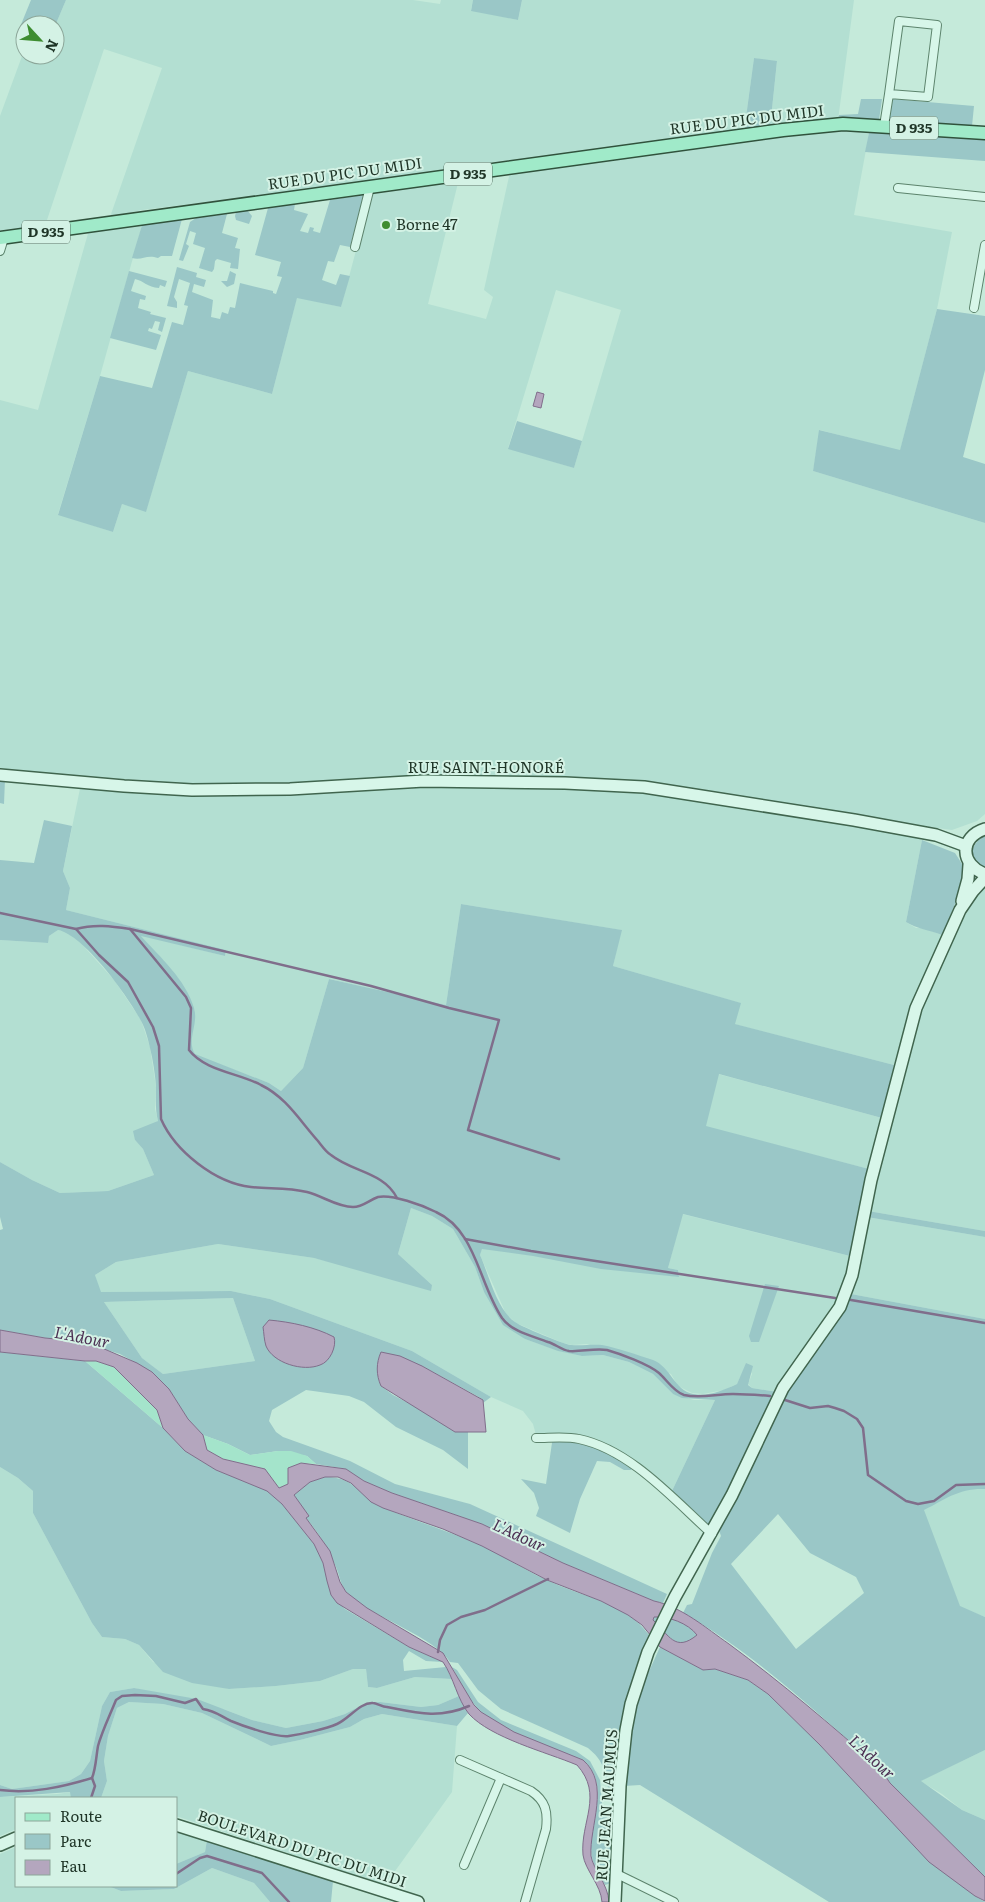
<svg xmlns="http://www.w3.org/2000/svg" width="985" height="1902" font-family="Literata,serif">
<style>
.farmland{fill:#b3dfd2;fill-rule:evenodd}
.green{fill:#9ac7c7;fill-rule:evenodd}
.sand{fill:#a4e4cb}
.water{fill:#b4a6be;stroke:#806e8b;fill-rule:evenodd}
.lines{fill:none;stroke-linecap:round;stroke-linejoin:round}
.stream{stroke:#806e8b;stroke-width:2.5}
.street-casing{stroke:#5c836c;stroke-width:10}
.secondary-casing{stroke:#40654e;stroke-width:14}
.primary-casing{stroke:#30523c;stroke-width:15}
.street{stroke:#d7f6e9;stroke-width:8}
.secondary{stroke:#d7f6e9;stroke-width:11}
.primary{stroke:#a0eac9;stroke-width:12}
.poi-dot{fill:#3e8d31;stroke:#d4f2e5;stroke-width:2}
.labels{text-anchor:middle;stroke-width:4;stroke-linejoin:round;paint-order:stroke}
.shield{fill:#d4f2e5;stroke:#556e60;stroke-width:1}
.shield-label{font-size:14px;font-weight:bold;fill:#1f3527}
.street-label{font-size:15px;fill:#1f3527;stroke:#d4f2e5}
.poi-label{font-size:15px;fill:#1f3527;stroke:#d4f2e5;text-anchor:start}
.water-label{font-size:16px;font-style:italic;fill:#4c3053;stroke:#d4f2e5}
</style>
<rect width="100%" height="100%" fill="#c5eada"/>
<g class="farmland">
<polygon points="66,0 413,0 440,4 441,0 473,0 471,10 518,20 522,0 854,0 838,120 770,128 777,62 754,58 744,132 465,170 142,210 110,217 162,68 104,49 45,226 0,232 0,116 25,48 25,55 55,55 55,26"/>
<path d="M837 128H870L854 215 952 232 937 309 900 451 820 430 813 471 985 523V814L977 821 952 830 908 824 907 835 922 840 906 922 916 928H924L942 935 909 1017 894 1065 734 1024 740 1003 613 966 621 930 461 904 446 1005 329 979 303 1068 281 1091 269 1083 195 1055 192 1049 191 1041 195 1011 178 978 140 935 225 956 226 950 66 910 70 888 63 871 82 779 0 770V400L38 410 89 230 143 222 100 376 58 514 113 532 122 504 146 511 188 371 272 394 297 297 341 307 371 194 459 179 428 304 486 319 493 297 484 290 510 172ZM556 290 621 310 574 468 508 448Z"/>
<polygon points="985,882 985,1231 868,1211 918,1017 951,939"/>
<polygon points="58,930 65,931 78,940 114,980 141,1020 150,1047 156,1087 155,1109 158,1121 135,1140 143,1149 154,1175 108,1191 60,1193 32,1180 0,1162 0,940 47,943 49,936"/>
<polygon points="718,1074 882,1118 869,1169 705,1127"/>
<polygon points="411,1208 432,1216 453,1229 475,1267 484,1292 525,1339 559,1351 582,1356 603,1355 629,1362 653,1374 673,1394 694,1400 715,1400 672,1491 649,1472 536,1435 533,1424 523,1411 491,1397 412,1351 270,1299 231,1291 100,1292 95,1275 116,1262 218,1244 314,1258 432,1285 398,1254"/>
<polygon points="682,1214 850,1256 844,1280 834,1303 777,1392 752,1388 748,1384 752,1374 747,1363 737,1384 724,1390 703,1394 692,1393 678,1386 671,1374 587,1344 572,1345 563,1343 516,1323 506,1314 480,1255 482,1248 489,1249 679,1277 678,1270 668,1268"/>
<polygon points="867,1217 985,1237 985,1319 851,1294"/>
<polygon points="233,1298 255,1361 163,1374 142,1358 104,1302"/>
<polygon points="0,1467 18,1478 33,1491 33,1513 92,1623 102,1637 125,1639 139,1645 153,1662 229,1689 276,1686 320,1681 353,1669 366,1669 368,1687 377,1688 415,1677 452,1679 459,1696 438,1705 421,1707 380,1702 366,1703 345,1714 323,1721 286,1728 252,1720 226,1710 134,1688 110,1692 102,1706 90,1761 81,1774 69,1781 12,1789 0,1785"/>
<polygon points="972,1488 985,1489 985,1617 960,1607 923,1510 957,1492"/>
<polygon points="129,1702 163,1704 202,1713 271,1746 300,1740 350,1727 364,1719 382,1714 457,1726 452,1792 385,1885 176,1816 176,1798 101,1798 107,1781 104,1761 108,1736 117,1708"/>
<polygon points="985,1750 985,1820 962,1810 942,1794 920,1781"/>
<polygon points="71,1792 71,1798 16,1798 16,1829 0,1836 0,1797 57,1794"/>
<polygon points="176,1831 207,1840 205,1852 176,1864"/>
<polygon points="16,1847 16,1886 108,1886 121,1891 174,1889 212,1868 254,1883 270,1902 0,1902 0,1854"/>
</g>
<g class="green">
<polygon points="31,0 66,0 55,26 25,25 25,28 20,27"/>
<polygon points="473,0 522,0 518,20 471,11"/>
<polygon points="754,58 777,61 770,128 744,132"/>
<polygon points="861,99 882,99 879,120 838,120 839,115 858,114"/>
<polygon points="892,99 974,106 972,126 890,121 887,116 890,102"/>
<polygon points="870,128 985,137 985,161 865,152"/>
<polygon points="364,195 350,247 340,245 334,262 328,261 322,280 336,285 340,274 350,276 341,307 297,298 272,394 188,371 146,512 122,504 113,532 58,515 100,376 152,388 172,322 183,325 188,306 184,305 190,283 179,279 174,297 177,302 177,308 167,306 177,267 197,273 196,277 206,280 204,287 194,284 192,292 213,300 211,317 220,319 222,312 228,314 230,307 235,308 240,283 273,291 273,293 276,294 282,277 277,276 281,262 255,255 268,208 295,204 294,210 308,214 300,231 308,233 310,227 314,228 313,231 320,233 330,200"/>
<polygon points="247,210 252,216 249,224 236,220 235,216 236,212"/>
<polygon points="227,214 222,233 238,238 235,248 240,249 238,269 230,268 231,263 217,259 215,261 214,269 212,272 199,268 205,248 193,244 196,233 190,231 186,244 189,246 183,261 179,260 190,222 196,218"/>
<path d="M178 217 182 219 172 256H161L158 258C146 254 142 261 132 258L143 222Z"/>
<path d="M129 271 167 281 165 287 160 285 159 288C147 287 144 281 135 279L131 291 146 296 145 300 140 299 138 308 151 312 150 314 166 318 162 332 158 330 160 322 155 321 152 329 149 328 148 331 161 335 156 350 110 338Z"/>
<polygon points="230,271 236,274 234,284 227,287 221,281 227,281"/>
<polygon points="937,309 985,316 985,370 963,457 985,464 985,523 813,471 819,430 900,450"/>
<polygon points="517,421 582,441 574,468 508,449"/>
<polygon points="0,778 5,779 4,804 0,803"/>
<path d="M44 820 72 826 63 871 70 888 66 910 226 950 225 956 141 936C160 957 186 980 194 1008 199 1024 186 1040 195 1054L269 1083 281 1091 303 1068 329 979 446 1005 461 904 622 930 613 966 741 1003 735 1024 894 1065 882 1118 719 1074 706 1126 869 1169 850 1256 683 1214 668 1268 678 1270 679 1277 601 1269 533 1256 482 1249 480 1255C489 1275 497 1310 515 1322 522 1327 563 1344 571 1345 582 1346 592 1344 602 1345 618 1348 637 1355 653 1360 671 1367 674 1390 693 1394 708 1397 724 1390 737 1384L746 1363 753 1366 748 1385 752 1388 777 1392 711 1527 672 1491 715 1400 682 1398 673 1394 653 1374 629 1362 603 1355 582 1356 558 1351 525 1339 503 1325 484 1292 475 1267 453 1229 432 1216 411 1208 398 1254 432 1285 431 1291 314 1258 218 1244 116 1262 95 1275 101 1292 231 1291 270 1299 412 1351 491 1397 483 1403V1400L477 1396 422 1366 378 1378 381 1386 393 1395 420 1409 455 1432 468 1431V1469L443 1450 396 1427 364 1402 349 1396 306 1390 272 1410 269 1421 276 1432 283 1437 350 1461 395 1484 470 1504 667 1594 663 1603 654 1601 563 1563 482 1524 392 1493 364 1481 346 1469 316 1464 307 1456 278 1451 250 1455 228 1444 203 1435 188 1419 169 1389 152 1372 120 1354 71 1339 45 1338 0 1330V1230L3 1229 0 1217V1162L32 1180 60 1193 108 1191 154 1175 143 1149 135 1140 133 1131 158 1121C155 1109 156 1099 156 1086 155 1074 153 1060 150 1048 148 1039 145 1027 140 1019 127 995 84 935 58 930L49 936 48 943 0 940V860L34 863ZM233 1298 255 1361 163 1374 142 1358 104 1302Z"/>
<path d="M985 836V868C968 860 969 844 985 836Z"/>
<path d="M922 840 955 853 964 867 960 892 942 935C929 930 917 929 906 922Z"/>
<polygon points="868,1211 985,1231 985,1237 867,1217"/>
<polygon points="765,1284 779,1286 759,1342 751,1342 749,1336"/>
<path d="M851 1294 985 1319V1489C959 1488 946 1499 924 1510L960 1606 985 1617V1750L921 1781 962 1810 985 1820V1877L890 1783 880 1768C819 1715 753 1652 683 1613L687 1605 692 1604 712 1553 721 1536 719 1530 779 1403 847 1304ZM778 1514 810 1553 856 1577 864 1593 796 1649 731 1564Z"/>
<polygon points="0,1352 85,1361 163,1428 185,1451 216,1470 268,1491 282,1504 314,1544 323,1563 331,1595 345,1609 409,1647 443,1662 426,1661 409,1651 403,1660 404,1671 446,1667 452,1679 415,1677 377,1688 368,1687 366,1669 353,1669 320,1681 276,1686 229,1689 192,1683 163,1672 139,1645 125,1639 102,1637 92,1623 33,1513 33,1491 18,1478 0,1467"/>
<polygon points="567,1435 636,1464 631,1470 624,1470 610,1462 597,1461 580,1499 570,1533 536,1516 539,1508 534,1493 521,1479 546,1484 553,1436"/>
<path d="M325 1477C359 1477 358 1498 384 1508 416 1521 448 1531 480 1545 503 1555 524 1570 547 1580 581 1597 626 1602 649 1635L615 1793 611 1794C601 1775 610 1766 588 1748L501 1709 478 1690 458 1663 450 1662C437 1639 374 1617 351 1597 340 1587 341 1579 336 1567 329 1550 318 1532 306 1518L308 1516 294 1495 310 1482Z"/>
<path d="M654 1617C669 1616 688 1623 697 1635 694 1638 690 1641 687 1643 675 1648 661 1627 652 1620Z"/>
<polygon points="660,1647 703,1670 715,1669 748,1680 768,1694 820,1745 889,1818 975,1896 985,1902 829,1902 640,1785 624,1786 635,1711 646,1678"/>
<path d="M452 1667 457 1670 478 1702 501 1720 576 1751 590 1761 600 1780 602 1803 614 1835 611 1883 605 1885C601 1877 593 1866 592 1857 586 1827 613 1785 583 1760 553 1748 493 1731 474 1704 465 1693 459 1680 452 1667Z"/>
<polygon points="134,1688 197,1699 252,1720 286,1728 323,1721 345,1714 366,1703 380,1702 421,1707 438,1705 459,1696 468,1713 457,1726 382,1714 364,1719 350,1727 300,1740 271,1746 202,1713 163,1704 129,1702 117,1708 108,1736 104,1761 107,1781 101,1798 71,1798 70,1792 0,1797 0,1785 12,1789 69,1781 81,1774 90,1761 102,1706 110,1692"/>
<polygon points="207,1840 333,1881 331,1902 270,1902 254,1883 212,1868 174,1889 121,1891 108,1886 176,1886 176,1864 205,1852"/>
</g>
<g class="sand">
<polygon points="85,1361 96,1361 114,1367 157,1410 163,1428"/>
<polygon points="203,1435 228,1444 250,1455 278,1451 291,1451 307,1456 316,1464 301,1463 288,1468 288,1484 279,1488 265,1469 223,1459 207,1450"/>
</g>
<g class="water">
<polygon points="537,392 544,394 541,408 533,406"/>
<path d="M269 1320C291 1322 315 1327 334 1337 337 1346 330 1362 320 1365 303 1372 273 1363 266 1346 264 1340 264 1333 263 1327Z"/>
<path d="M0 1330 45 1338 88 1342 137 1363 152 1372 169 1389 188 1419 203 1435 207 1450 223 1459 265 1469 279 1488 288 1484V1468L301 1463 346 1469 364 1481 392 1493 482 1524 563 1563 654 1601C682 1607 706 1628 729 1644 782 1683 831 1725 880 1768L890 1783 985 1877V1901L975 1896 929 1862 820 1745 768 1694 748 1680 715 1669 703 1670 660 1647 642 1625 628 1615 601 1601 547 1580 482 1546 443 1529 383 1508 371 1502 351 1483 338 1477H325L310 1482 294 1495 309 1516 306 1518 330 1551 340 1582 346 1592 367 1608 443 1653 474 1705 481 1712 514 1732 583 1760C611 1784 589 1826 591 1856 593 1869 608 1884 609 1902H602C601 1885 585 1870 583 1855 580 1822 604 1795 577 1765 546 1752 491 1738 469 1714 457 1699 454 1678 443 1662L409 1647 337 1603 331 1595 327 1581 323 1563 314 1544 282 1504 267 1491 216 1470 185 1451 163 1428 157 1410 114 1367 96 1361H85L0 1352ZM654 1617C668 1616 688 1623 697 1635 675 1653 669 1635 653 1620Z"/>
<path d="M381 1352 400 1356 422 1366 483 1400 486 1432H455L381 1386C376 1375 376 1363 381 1352Z"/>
</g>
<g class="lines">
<g class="stream">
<path d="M0 913 76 929 99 955 128 982 153 1027 159 1046 161 1119C175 1151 215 1183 251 1187 269 1189 288 1187 307 1192 323 1196 337 1207 353 1207 363 1207 369 1200 378 1197 392 1194 422 1205 436 1212 476 1230 479 1284 502 1318 512 1332 533 1336 548 1342 555 1344 562 1350 569 1351 581 1352 594 1348 607 1350 621 1354 648 1364 659 1373 666 1379 674 1392 684 1395 700 1399 716 1394 733 1394 745 1394 758 1395 770 1396"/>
<path d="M76 929C94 924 111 926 130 929L186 997 191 1008 189 1050C205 1071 239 1073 261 1085 286 1097 300 1121 318 1141 322 1146 326 1152 331 1155 352 1172 384 1172 397 1198"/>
<polyline points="130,929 371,986 449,1008 499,1020 468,1130 559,1159"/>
<polyline points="465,1239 531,1251 835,1298"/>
<polyline points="851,1300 985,1323"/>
<polyline points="785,1400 810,1408 828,1406 835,1408 844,1411 857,1419 863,1428 868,1475 906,1501 918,1504 934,1501 956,1485 985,1484"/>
<polyline points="438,1652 440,1640 447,1625 461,1617 485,1610 548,1579"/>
<path d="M0 1790C32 1794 62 1787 92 1778 96 1768 96 1757 98 1746 102 1731 110 1715 116 1700L122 1696 135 1695 156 1696 185 1703 196 1699 203 1709C216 1711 220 1716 231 1721 243 1726 277 1738 289 1736 302 1734 326 1729 337 1724 349 1719 360 1702 373 1703 377 1703 382 1707 387 1707 417 1713 439 1719 469 1706"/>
<polyline points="91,1798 95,1786 92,1778"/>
<polyline points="176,1874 200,1858 207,1856 262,1873 289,1902"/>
</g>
<g class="street-casing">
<g id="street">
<polyline points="884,126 889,94 928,97 937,25 899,21 889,94"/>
<polyline points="898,188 985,197"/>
<polyline points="355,247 370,187"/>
<polyline points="0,251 4,238"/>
<polyline points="974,308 985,245"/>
<path d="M536 1438C550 1438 566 1436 579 1439 631 1450 674 1500 712 1534"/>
<path d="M460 1760 531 1791C546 1801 548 1812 546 1829L525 1902"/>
<polyline points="464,1865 501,1778"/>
<polyline points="617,1874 674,1902"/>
</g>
</g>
<g class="secondary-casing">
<g id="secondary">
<polyline points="0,775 124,786 192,790 290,789 424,781 565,783 644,787 854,820 936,835 966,846"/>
<path d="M985 829C959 837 960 865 985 874"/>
<polyline points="962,901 968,879 969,865"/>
<polyline points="176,1825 418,1902"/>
<polyline points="0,1845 16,1838"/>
<polyline points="615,1902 620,1786 626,1730 631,1704 648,1652 675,1597 732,1495 783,1388 840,1307 852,1275 871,1180 916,1008 960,910 973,891 985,878"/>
</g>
</g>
<g class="primary-casing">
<polyline id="primary" points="0,238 783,130 843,124 985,133"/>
</g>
<use href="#street" class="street"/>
<use href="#secondary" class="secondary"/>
<use href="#primary" class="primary"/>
</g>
<circle class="poi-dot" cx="386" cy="225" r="5"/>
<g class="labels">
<g class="shield">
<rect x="890" y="116.5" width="48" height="23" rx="4"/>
<rect x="444" y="162.5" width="48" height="23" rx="4"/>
<rect x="22" y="220.5" width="48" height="23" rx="4"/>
</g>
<g class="shield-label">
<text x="914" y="133">D 935</text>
<text x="468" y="179">D 935</text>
<text x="46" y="237">D 935</text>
</g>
<g class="street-label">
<text transform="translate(747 120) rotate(-7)" y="5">RUE DU PIC DU MIDI</text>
<text transform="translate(345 174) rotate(-8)" y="5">RUE DU PIC DU MIDI</text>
<text x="486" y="773">RUE SAINT-HONORÉ</text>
<text transform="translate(607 1805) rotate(-86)" y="5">RUE JEAN MAUMUS</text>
<text transform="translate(302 1849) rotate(18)" y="5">BOULEVARD DU PIC DU MIDI</text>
</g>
<g class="poi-label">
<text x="396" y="230">Borne 47</text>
</g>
<g class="water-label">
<text transform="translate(82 1337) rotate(11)" y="6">L'Adour</text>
<text transform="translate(519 1535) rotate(25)" y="6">L'Adour</text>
<text transform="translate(872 1757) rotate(43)" y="6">L'Adour</text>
</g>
</g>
<rect x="15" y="1797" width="162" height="90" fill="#d4f2e5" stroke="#8ca699"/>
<rect x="25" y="1813" width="25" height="8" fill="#a0eac9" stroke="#8ca699"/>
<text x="60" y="1822" font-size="15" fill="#1f3527">Route</text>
<rect x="25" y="1834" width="25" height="15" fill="#9ac7c7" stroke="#8ca699"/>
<text x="60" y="1847" font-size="15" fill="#1f3527">Parc</text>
<rect x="25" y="1860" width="25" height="15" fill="#b4a6be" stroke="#8ca699"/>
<text x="60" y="1872" font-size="15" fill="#1f3527">Eau</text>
<g transform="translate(40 40) rotate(116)"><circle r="24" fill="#d4f2e5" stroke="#8ca699"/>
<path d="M0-4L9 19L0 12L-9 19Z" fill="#3e8d31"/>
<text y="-8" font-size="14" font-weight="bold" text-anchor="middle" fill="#1f3527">N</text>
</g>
</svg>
